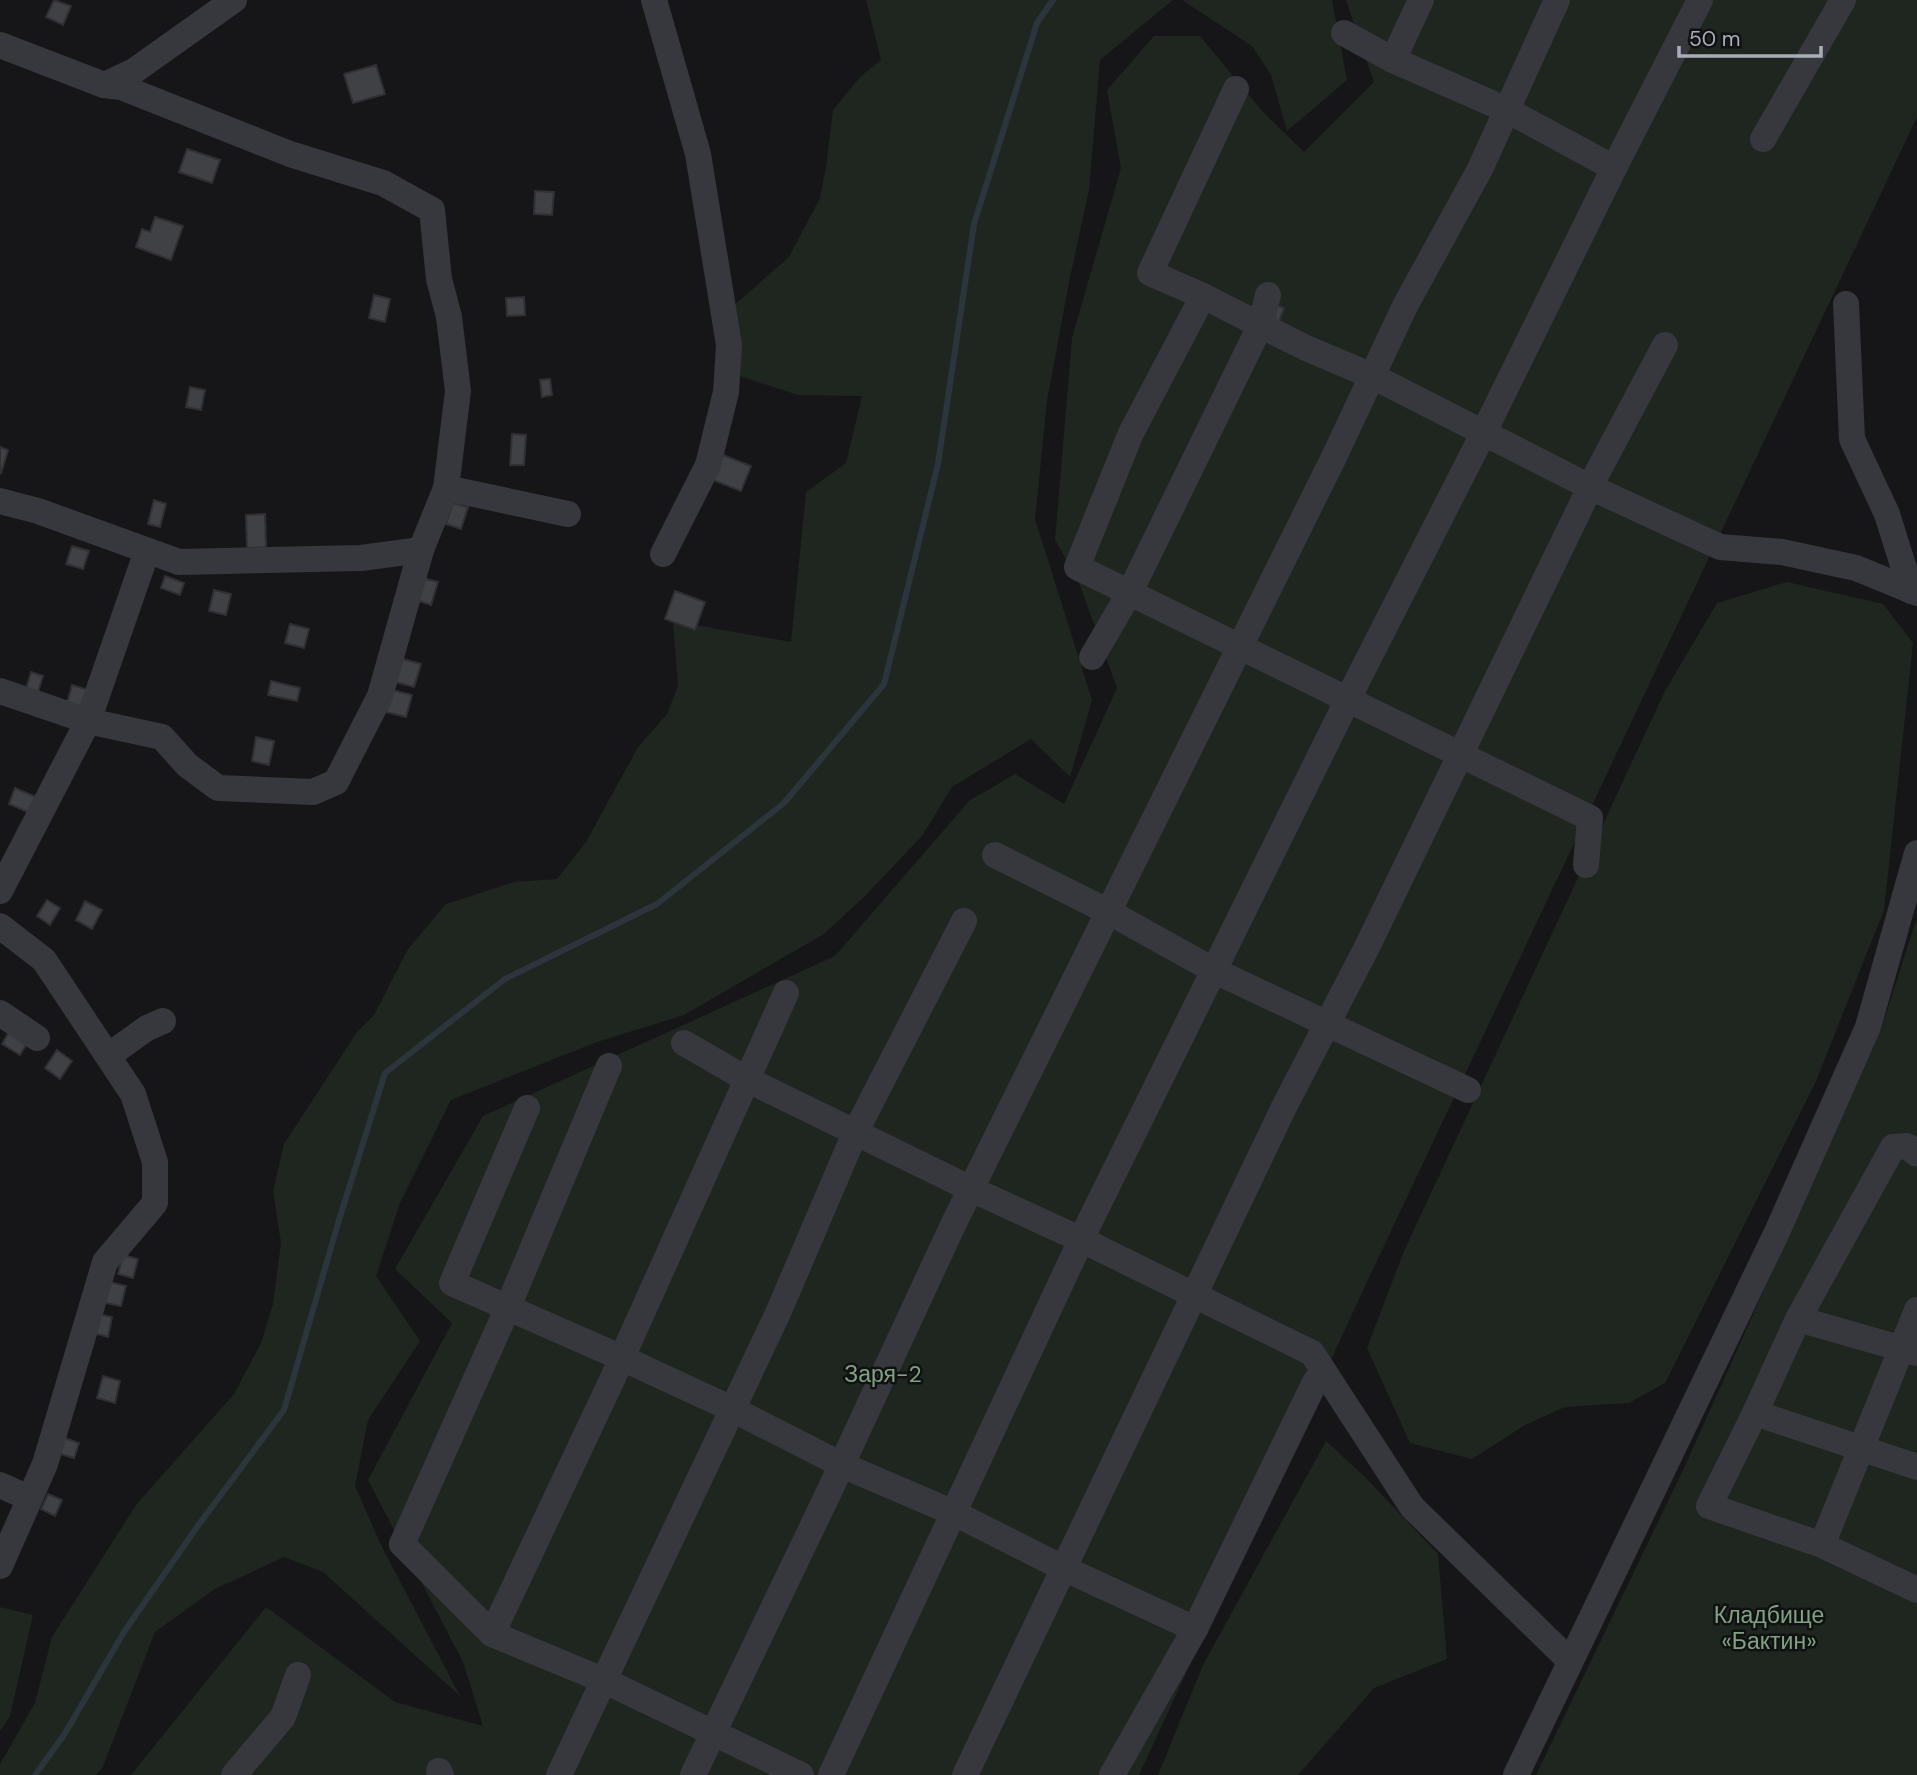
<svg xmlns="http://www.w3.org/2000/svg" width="1917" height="1775" font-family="'DM Sans',sans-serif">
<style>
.green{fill:#1e261f}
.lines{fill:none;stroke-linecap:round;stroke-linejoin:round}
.stream{stroke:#2c353c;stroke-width:6}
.building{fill:#404145;stroke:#303034;stroke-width:2}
.minor{stroke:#37383d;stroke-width:26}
.labels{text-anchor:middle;stroke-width:5;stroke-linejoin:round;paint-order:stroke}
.park-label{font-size:23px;fill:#7fa381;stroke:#111113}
</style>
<rect width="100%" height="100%" fill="#161618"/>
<g class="green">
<polygon points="866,0 1173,0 1100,60 1089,190 1069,282 1047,401 1035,519 1092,700 1070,777 1031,739 952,787 922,836 864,897 824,934 684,1015 597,1042 451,1100 400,1203 376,1276 420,1341 368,1420 355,1486 381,1545 460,1696 323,1572 284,1557 215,1589 155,1632 102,1769 95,1775 0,1775 0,1764 35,1703 52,1637 136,1505 234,1394 261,1343 273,1304 281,1243 273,1191 284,1144 357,1032 374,1015 408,949 446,904 514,882 557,879 586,842 638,747 667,714 678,686 673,621 791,642 806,492 846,463 862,396 798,395 718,369 732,307 789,257 820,198 826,167 833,110 860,77 881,60"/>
<polygon points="1182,0 1332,0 1347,80 1287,131 1271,75 1252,46"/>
<polygon points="1346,0 1917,0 1917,117 1366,1284 1139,1775 131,1775 266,1607 395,1702 483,1726 463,1662 368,1480 452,1323 395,1269 483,1116 835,956 969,801 1015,774 1064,804 1117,688 1078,580 1055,540 1072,338 1121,168 1107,90 1154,36 1200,36 1263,112 1304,152 1374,82"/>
<polygon points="1787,582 1883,604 1913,643 1884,910 1816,1081 1665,1383 1629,1403 1565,1407 1525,1425 1472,1459 1410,1443 1367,1348 1404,1251 1665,691 1717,603"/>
<polygon points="1917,917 1917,1775 1536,1775 1684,1468 1881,1030"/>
<polygon points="1326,1441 1364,1476 1438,1554 1447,1659 1374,1688 1298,1775 1158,1775 1203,1665"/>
<polygon points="0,1607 33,1615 10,1716 0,1731"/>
</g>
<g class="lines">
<polyline class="stream" points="35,1775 64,1735 124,1632 197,1527 284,1410 339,1220 385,1073 505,979 657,904 784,803 884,684 938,464 974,224 1037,23 1053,0"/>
</g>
<g class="building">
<polygon points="54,0 71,6 63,25 46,17"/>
<polygon points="376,65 385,94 353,103 344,74"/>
<polygon points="187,149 220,160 212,183 179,172"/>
<polygon points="535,191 554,192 552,215 534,214"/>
<polygon points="155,217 183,226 171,260 136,247 142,229 150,232"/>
<polygon points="374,295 390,299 385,322 369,318"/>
<polygon points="524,297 525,315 507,316 506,298"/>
<polygon points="1272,304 1284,308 1277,327"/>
<polygon points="550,379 552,395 542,397 540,380"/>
<polygon points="190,387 205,390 201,410 186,407"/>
<polygon points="512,434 526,435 524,465 510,465"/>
<polygon points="0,447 8,450 1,473 0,472"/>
<polygon points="723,455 751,466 741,491 713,480"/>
<polygon points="154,500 166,504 160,527 148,524"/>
<polygon points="453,503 468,507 461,529 446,524"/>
<polygon points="265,514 266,547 247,548 246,515"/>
<polygon points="72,546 89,551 83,569 66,564"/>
<polygon points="165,576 184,583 180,595 161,588"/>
<polygon points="423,578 438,582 431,605 416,600"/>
<polygon points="214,590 231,594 226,615 209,611"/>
<polygon points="675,591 705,602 695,630 665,619"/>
<polygon points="290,624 309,629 304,648 285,643"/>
<polygon points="399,658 421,664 414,687 392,681"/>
<polygon points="31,672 43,676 38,692 26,689"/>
<polygon points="271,681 300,688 297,701 268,695"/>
<polygon points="72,685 88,690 83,708 67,703"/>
<polygon points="392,690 412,695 406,717 386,712"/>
<polygon points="256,737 274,741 269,765 252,761"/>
<polygon points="15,788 36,797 30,813 9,804"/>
<polygon points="47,900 60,908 50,925 37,916"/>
<polygon points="85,901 102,910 92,929 76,920"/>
<polygon points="12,1027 30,1038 20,1055 2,1044"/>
<polygon points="57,1050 72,1061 60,1079 45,1068"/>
<polygon points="123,1255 138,1259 133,1278 118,1274"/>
<polygon points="106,1281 126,1286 121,1306 101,1302"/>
<polygon points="98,1314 112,1317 108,1337 93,1333"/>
<polygon points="103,1376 120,1381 115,1403 97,1398"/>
<polygon points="62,1437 79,1443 74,1458 57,1453"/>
<polygon points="48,1494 62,1500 55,1516 41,1509"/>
</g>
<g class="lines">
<g class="minor">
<polyline points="654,0 698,154 729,345 726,392 708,465 663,554"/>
<polyline points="1344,33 1393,60 1507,110 1614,168"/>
<polyline points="0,45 104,85 121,87 290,154 383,183 432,210 439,279 449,317 458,391 446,488 421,550 380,696 336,782 313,792 218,788 187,765 162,737 88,721 0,691"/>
<polyline points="1393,60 1421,0"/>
<polyline points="104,85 134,71 234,0"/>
<polyline points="1236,89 1150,273 1203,296 1306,348 1372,376 1590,487 1720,547 1782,552 1856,568 1917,593"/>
<polyline points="1763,139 1843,0"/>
<polyline points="1203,296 1131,433 1077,567 1590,818 1586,865"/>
<polyline points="1846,304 1852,439 1887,514 1911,591"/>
<polyline points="446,488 568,514"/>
<polyline points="0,501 38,511 179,562 361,558 421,550"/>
<polyline points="1092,657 1130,592 1261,324 1268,295"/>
<polyline points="995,855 1109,912 1215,971 1468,1090"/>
<polyline points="0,891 88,721 147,551"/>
<polyline points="0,926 44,960 133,1094 155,1162 155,1203 105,1262 45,1464 0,1566"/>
<polyline points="0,1013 37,1038"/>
<polyline points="684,1043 748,1080 971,1189 1082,1240 1312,1353 1412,1507 1570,1661"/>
<polyline points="108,1056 147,1028 163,1021"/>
<polyline points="609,1066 505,1314 402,1544 492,1634 603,1680 801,1775"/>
<polyline points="527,1108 452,1283 622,1358 732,1409 842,1465 954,1513 1063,1568 1195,1629"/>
<polyline points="1917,1154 1907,1146 1893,1147 1798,1319 1755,1413 1709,1506 1822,1545 1917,1590"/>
<polyline points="1798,1319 1917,1353"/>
<polyline points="1755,1413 1917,1467"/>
<polyline points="0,1485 29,1498"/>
<polyline points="1822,1545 1917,1310"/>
<polyline points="492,1634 611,1382 786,993"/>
<polyline points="439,1771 441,1775"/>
<polyline points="234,1775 283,1717 298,1675"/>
<polyline points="559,1775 778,1313 855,1133 964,921"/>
<polyline points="693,1775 828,1494 953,1225 1334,457 1405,306 1480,169 1557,0"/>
<polyline points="831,1775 1089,1223 1355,685 1483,434 1614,168 1700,0"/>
<polyline points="965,1775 1284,1107 1367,947 1596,475 1665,345"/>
<polyline points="1112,1775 1195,1629 1315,1382 1324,1372"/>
<polyline points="1516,1775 1777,1232 1868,1027 1917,853"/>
</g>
</g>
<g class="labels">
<g class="park-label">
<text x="883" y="1382">Заря-2</text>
<text x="1769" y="1623">Кладбище<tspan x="1769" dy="26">«Бактин»</tspan></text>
</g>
</g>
<path d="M1679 46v10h142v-10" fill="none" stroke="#a8adb8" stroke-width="3.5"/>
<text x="1689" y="46" font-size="21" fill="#a8adb8" stroke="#111113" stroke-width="5" paint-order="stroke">50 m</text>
</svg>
